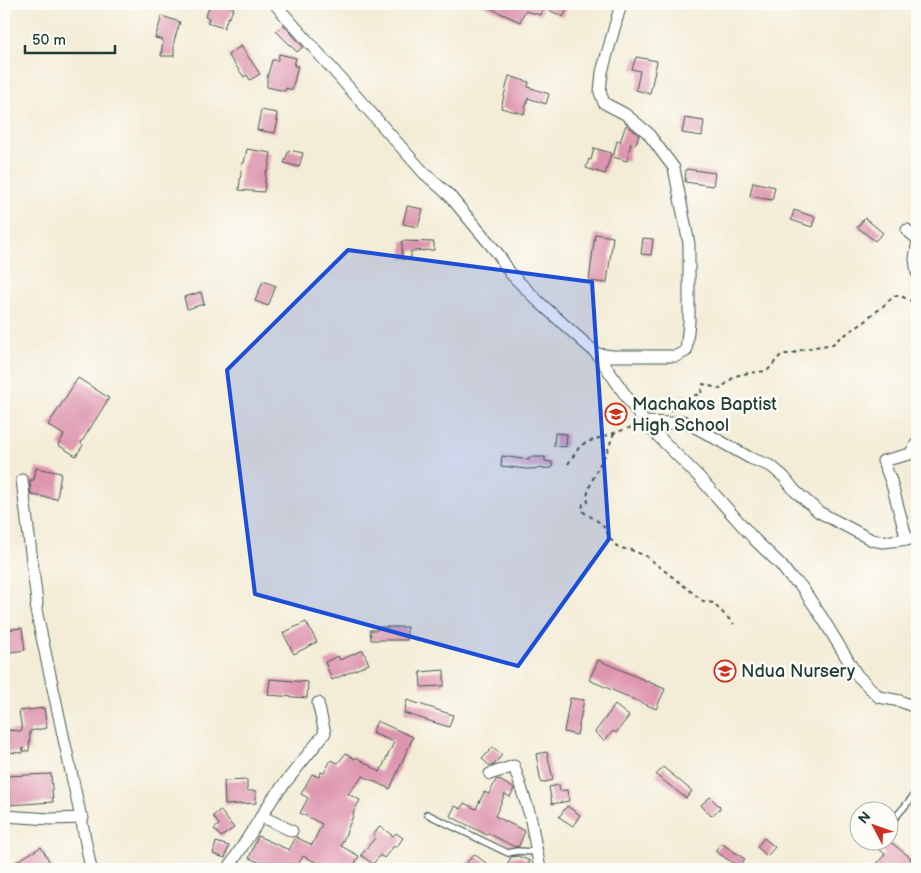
<svg xmlns="http://www.w3.org/2000/svg" width="921" height="873" font-family="'Balsamiq Sans',sans-serif">
<style>
.building{fill:#de96af}
.lines{fill:none;stroke-linecap:round;stroke-linejoin:round}
.service-casing{stroke:#3f574c;stroke-width:8}
.minor-casing{stroke:#3f574c;stroke-width:13}
.path{stroke:#3f574c;stroke-width:2;stroke-dasharray:4 4;stroke-linecap:butt}
.service{stroke:#fff;stroke-width:5.5}
.minor{stroke:#fff;stroke-width:11}
.marked{fill:#1d4ed8;fill-opacity:0.2;stroke:#1d4ed8;stroke-width:4;stroke-linejoin:round}
.labels{text-anchor:middle;stroke-width:5;stroke-linejoin:round;paint-order:stroke}
.poi-label{font-size:18px;fill:#1f3d34;stroke:#fdfcf7;text-anchor:start}
</style>
<rect width="100%" height="100%" fill="#fdfcf7"/>
<filter id="ink" filterUnits="userSpaceOnUse"><feTurbulence type="fractalNoise" baseFrequency=".02" numOctaves="2"/><feDisplacementMap in="SourceGraphic" scale="10" xChannelSelector="R" yChannelSelector="G"/><feConvolveMatrix kernelMatrix="1 2 1 2 8 2 1 2 1" color-interpolation-filters="sRGB"/></filter>
<filter id="wash" filterUnits="userSpaceOnUse"><feTurbulence type="fractalNoise" baseFrequency=".0096" numOctaves="4" result="noise"/><feDisplacementMap in="SourceGraphic" scale="20" xChannelSelector="R" yChannelSelector="G"/><feGaussianBlur stdDeviation="1.12" result="paint"/><feColorMatrix in="noise" values="0 0 0 0 0 0 0 0 0 0 0 0 0 0 0 0 0 1.4 0 .05"/><feComposite in="paint" operator="in"/></filter>
<g filter="url(#wash)">
<rect width="100%" height="100%" fill="#f3ecd6"/>
<g id="blocks">
<g class="building">
<polygon points="211,4 225,4 234,8 229,18 228,17 224,28 207,23 209,18 205,17"/>
<polygon points="481,4 570,4 563,17 543,7 541,15 525,11 520,22"/>
<polygon points="162,16 180,22 174,41 174,56 161,56 163,40 155,38"/>
<polygon points="283,24 303,47 297,52 276,31"/>
<polygon points="241,46 260,74 250,80 247,75 244,77 228,55"/>
<polygon points="279,54 296,58 294,66 298,66 292,90 286,88 285,91 267,87 267,78 272,60 278,60"/>
<polygon points="636,57 657,61 650,94 636,90 640,71 632,69"/>
<polygon points="509,76 529,82 528,87 549,94 546,104 528,98 524,114 501,108"/>
<polygon points="261,110 277,113 276,120 278,120 275,133 257,130"/>
<polygon points="685,118 704,121 702,136 682,133"/>
<polygon points="626,125 639,135 635,145 631,143 627,161 613,157 617,141 620,142"/>
<polygon points="594,148 611,153 605,174 586,168 589,159 591,160"/>
<polygon points="247,149 271,153 268,171 266,171 264,192 239,190 242,163 244,163"/>
<polygon points="289,150 303,153 299,167 284,163"/>
<polygon points="686,169 715,173 713,186 685,182"/>
<polygon points="753,182 775,187 772,200 750,196"/>
<polygon points="407,206 423,209 418,227 403,224"/>
<polygon points="794,210 815,217 812,227 791,220"/>
<polygon points="865,218 883,233 875,241 857,227"/>
<polygon points="595,234 613,237 607,283 589,281"/>
<polygon points="643,238 653,239 651,255 641,254"/>
<polygon points="402,241 434,242 434,250 411,251 411,258 402,259"/>
<polygon points="263,281 276,286 268,306 255,301"/>
<polygon points="201,292 204,304 187,309 184,297"/>
<polygon points="78,378 109,398 81,443 83,445 76,456 58,445 64,435 48,425"/>
<polygon points="555,433 567,434 566,447 554,446"/>
<polygon points="502,456 529,460 529,457 545,457 545,461 552,462 552,468 526,469 501,466"/>
<polygon points="36,468 61,473 57,499 31,495 30,480 34,480"/>
<polygon points="306,622 317,642 294,654 283,633"/>
<polygon points="378,627 407,627 407,640 371,640 370,630 378,630"/>
<polygon points="22,628 25,650 4,653 4,630"/>
<polygon points="363,650 369,664 332,680 325,662 338,656 340,660"/>
<polygon points="598,660 665,689 656,709 589,680"/>
<polygon points="444,670 444,686 421,687 420,672"/>
<polygon points="270,679 308,682 307,698 268,695"/>
<polygon points="570,698 584,700 577,735 564,732"/>
<polygon points="407,700 453,715 449,727 404,713"/>
<polygon points="615,705 629,716 616,733 613,731 604,741 595,732"/>
<polygon points="44,708 47,728 30,731 29,751 24,751 23,748 23,753 4,752 4,730 22,731 19,711"/>
<polygon points="377,721 413,737 390,789 363,776 348,794 360,800 353,813 354,813 341,846 359,856 352,869 331,869 303,856 296,869 274,869 249,858 258,836 289,850 296,837 312,845 322,824 300,813 308,798 301,794 312,774 319,777 321,772 324,773 331,760 338,763 346,753 355,759 356,757 380,772 394,742 372,733"/>
<polygon points="493,747 502,755 494,765 490,766 482,759"/>
<polygon points="547,752 553,780 541,783 536,754"/>
<polygon points="663,767 692,791 686,798 656,775"/>
<polygon points="51,774 53,802 9,805 9,790 4,790 4,776"/>
<polygon points="498,779 513,788 514,789 510,797 505,794 495,816 525,831 519,846 515,847 488,833 487,835 450,816 455,806 461,809 464,803 476,809 484,792 489,794 496,780"/>
<polygon points="247,780 247,791 256,791 256,803 225,805 224,781"/>
<polygon points="559,785 560,791 567,790 569,801 552,804 549,787"/>
<polygon points="710,797 721,808 711,816 701,805"/>
<polygon points="567,806 580,815 573,826 559,817"/>
<polygon points="220,810 234,828 221,837 214,829 219,825 213,816"/>
<polygon points="380,826 393,836 396,833 403,838 396,848 394,846 384,858 380,855 373,864 361,855 375,838 373,836"/>
<polygon points="764,838 775,847 767,856 757,847"/>
<polygon points="886,840 888,840 911,858 910,859 916,864 911,869 873,869 885,854 879,849"/>
<polygon points="216,842 229,846 225,858 213,854"/>
<polygon points="721,843 745,859 739,867 715,851"/>
<polygon points="41,847 54,869 4,869"/>
<polygon points="474,854 494,869 470,869 465,865"/>
<polygon points="518,856 530,861 526,869 505,869 511,857"/>
</g>
</g>
</g>
<g filter="url(#ink)">
<use href="#blocks" fill-opacity="0" stroke="#3f574c" stroke-width="1"/>
<g class="lines">
<g class="service-casing">
<g id="service">
<polyline points="427,814 508,853 517,851 536,852"/>
<polyline points="888,826 917,792"/>
</g>
</g>
<g class="minor-casing">
<g id="minor">
<polyline points="275,4 424,173 449,195 499,255 510,273 539,302 597,354 644,422 700,478 755,540 781,565 790,577 801,586 823,619 857,675 879,697 900,701 917,708"/>
<path d="M907 230C910 234 914 235 917 239"/>
<polyline points="917,246 915,259 917,273"/>
<polyline points="597,354 612,356 676,356 686,351 689,322 689,244 674,168 647,132 625,114 604,103 600,92 602,72 621,4"/>
<polyline points="644,422 672,423 683,421 704,432 750,458 771,466 784,477 795,491 819,512 872,540 883,542 917,538"/>
<polyline points="22,480 37,602 36,610 81,818 91,869"/>
<polyline points="907,540 891,481 883,461 910,454 917,443"/>
<polyline points="490,774 514,766 530,815 540,869"/>
<polyline points="4,816 51,819 83,818"/>
<polyline points="261,816 292,831"/>
<polyline points="228,869 273,798 325,733 318,703"/>
</g>
</g>
<g class="path">
<polyline points="670,411 676,399 701,394 703,384 720,389 735,376 748,373 767,371 780,356 784,354 791,354 804,349 833,344 837,340 866,321 871,315 880,309 894,296 901,296 917,304"/>
<polyline points="614,433 607,452 597,469 590,486 587,496 588,502 583,504 582,511 602,524 614,544 620,548 631,550 646,556 703,601 713,603 734,624"/>
<polyline points="568,464 580,446 587,442 632,427"/>
</g>
<use href="#service" class="service"/>
<use href="#minor" class="minor"/>
</g>
</g>
<path class="marked" d="M348 250 592 282 609 539 518 666 255 594 227 370Z"/>
<defs>
<g id="school-ring" transform="scale(1.125)"><circle r="9.5" fill="#fdfcf7" stroke="#c8321e" stroke-width="1.5"/><path d="M0-5L7-2L0 1L-7-2ZM-4 1L0 2.5L4 1V4Q0 6-4 4Z" fill="#c8321e"/></g>
</defs>
<g fill-rule="evenodd">
<use href="#school-ring" x="616" y="414"/>
<use href="#school-ring" x="725" y="671"/>
</g>
<g class="labels">
<g class="poi-label">
<text x="632" y="410">Machakos Baptist<tspan x="632" dy="21">High School</tspan></text>
<text x="741" y="677">Ndua Nursery</text>
</g>
</g>
<rect width="921" height="873" fill="none" stroke="#fdfcf7" stroke-width="20"/>
<g transform="translate(874 826) rotate(311)"><circle r="24" fill="#fdfcf7" stroke="#a4b0a9"/>
<path d="M0-4L9 19L0 12L-9 19Z" fill="#c8321e"/>
<text y="-8" font-size="14" font-weight="bold" text-anchor="middle" fill="#1f3d34">N</text>
</g>
<path d="M25 45v8h90v-8" fill="none" stroke="#1f3d34" stroke-width="2.5"/>
<text x="32" y="45" font-size="15" fill="#1f3d34" stroke="#fdfcf7" stroke-width="4" paint-order="stroke">50 m</text>
</svg>
